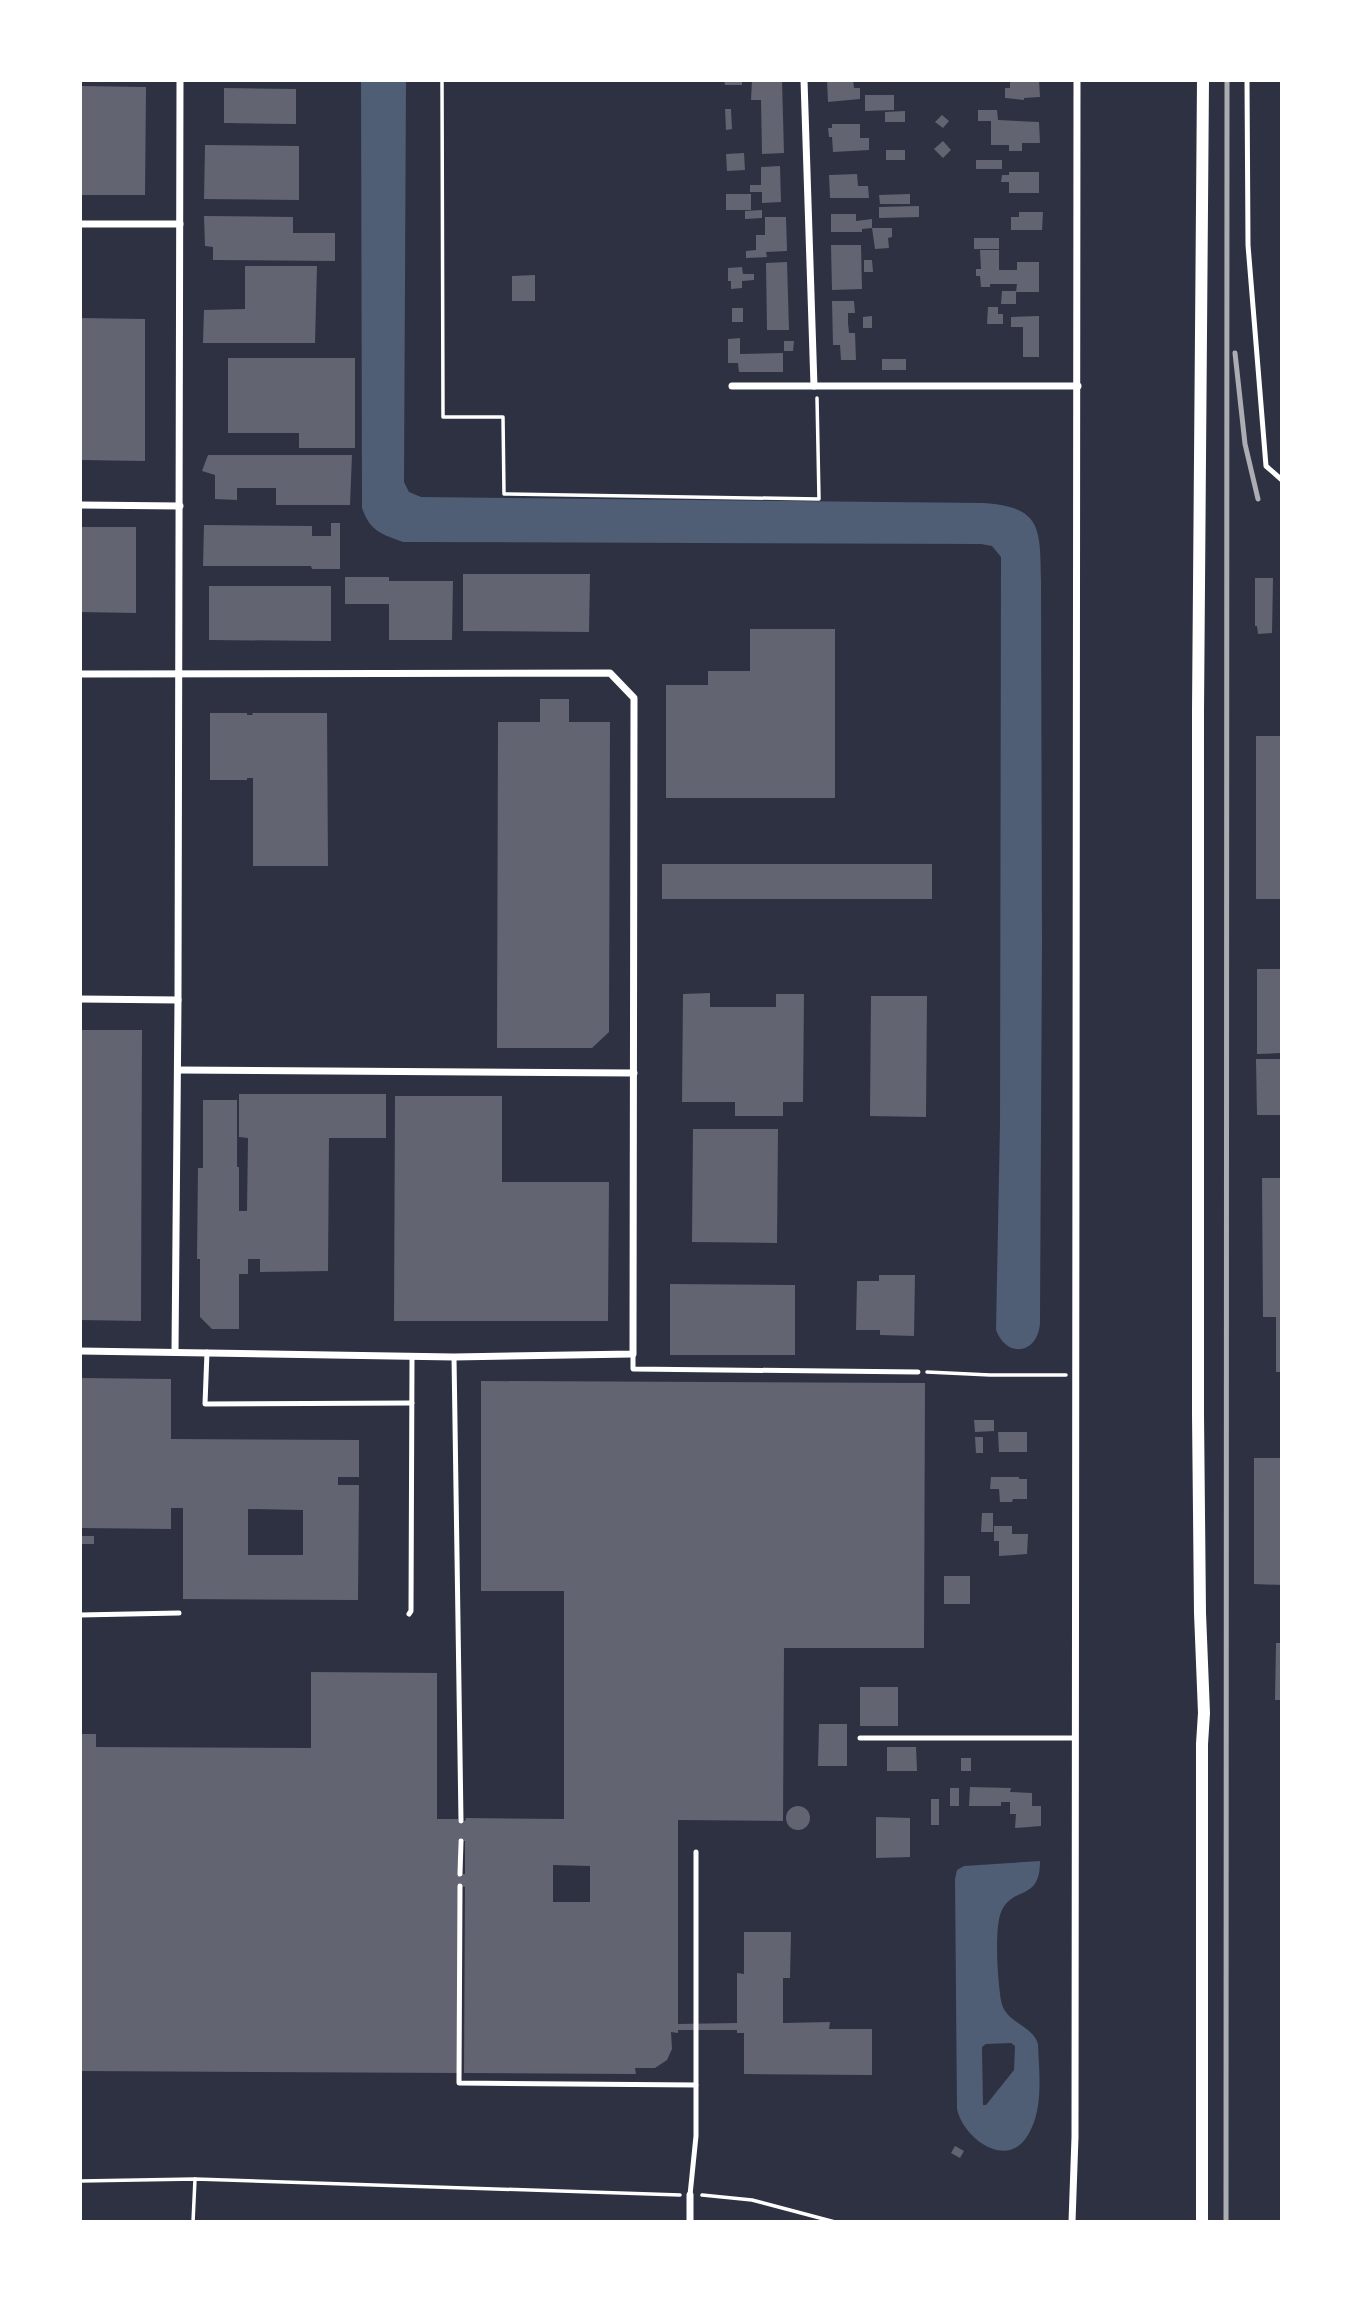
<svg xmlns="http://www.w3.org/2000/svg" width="1362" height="2302" font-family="Poppins,sans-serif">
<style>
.water{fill:#4f5d75;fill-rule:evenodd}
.building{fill:#626471;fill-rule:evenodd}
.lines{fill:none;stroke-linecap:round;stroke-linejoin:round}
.path{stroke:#fff;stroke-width:3.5}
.service{stroke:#fff;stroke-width:5}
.minor{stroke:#fff;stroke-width:7}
.tertiary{stroke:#fff;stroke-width:12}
.rail{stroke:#abadb3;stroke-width:5}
</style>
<rect width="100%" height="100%" fill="#2d3142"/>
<g class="water">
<path d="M361 81H406L404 482 409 492 421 497 984 503C1042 507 1040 529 1041 580L1042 944 1040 1323C1038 1354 1007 1359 996 1330L1000 1123 1001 557 992 546 981 544 403 542C381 534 370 531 362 508Z"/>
<path d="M1040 1861C1040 1900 1017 1886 1003 1908 993 1923 998 1982 1001 2000 1004 2023 1032 2024 1038 2044 1039 2073 1044 2109 1028 2135 1007 2171 963 2138 957 2109L955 1879 957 1870 964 1866ZM1011 2043 1015 2046 1014 2070 986 2105H983L982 2047 986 2044Z"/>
</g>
<g class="building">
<polygon points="724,80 742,80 742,85 725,85"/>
<polygon points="752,80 782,80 784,153 762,154 761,100 751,100"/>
<polygon points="827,80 853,80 854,88 860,88 860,99 828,102"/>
<polygon points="1010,80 1039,80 1040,97 1024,98 1024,100 1005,98 1005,88 1010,88"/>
<polygon points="80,86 146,87 145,195 80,195"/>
<polygon points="224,88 296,89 296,124 224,123"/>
<polygon points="865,95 894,95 894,110 865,111"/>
<polygon points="725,109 731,109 732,129 726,130"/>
<polygon points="978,110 997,110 998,120 1039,122 1040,143 1022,143 1022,151 1009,151 1009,145 991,145 991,121 978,121"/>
<polygon points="905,111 905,122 885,122 885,112"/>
<polygon points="942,115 949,121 943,128 935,122"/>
<polygon points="832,124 860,124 860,138 869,138 869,150 833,152 832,137 829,137 828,128 832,128"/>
<polygon points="943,141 951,150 943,158 934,149"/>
<polygon points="205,145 299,146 299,200 204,199"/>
<rect x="886" y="150" width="19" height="10"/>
<polygon points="744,153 745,170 727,171 726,154"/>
<rect x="976" y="160" width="26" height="9"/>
<polygon points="780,166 781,202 762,203 762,192 750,192 750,185 761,185 761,167"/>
<polygon points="1009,172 1039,172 1039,193 1009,193 1009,182 1001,182 1002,175 1009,175"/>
<polygon points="857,174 858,186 868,186 869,198 830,198 829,175"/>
<rect x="726" y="194" width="25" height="16"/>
<polygon points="910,194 910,204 880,204 879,195"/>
<polygon points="919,206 919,217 879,218 879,207"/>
<polygon points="762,210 762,218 745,219 745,211"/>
<polygon points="1019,212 1043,212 1042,230 1011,230 1011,217 1019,217"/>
<polygon points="831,214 856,214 856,221 872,219 872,228 862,229 862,232 831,232"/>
<polygon points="204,216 293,217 293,233 335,233 335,261 213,260 213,247 205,246"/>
<polygon points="765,217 786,217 787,251 766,252 767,257 746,258 746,251 756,250 756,235 765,235"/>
<polygon points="872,228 892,228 892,237 888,238 889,248 875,249"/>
<rect x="974" y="238" width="25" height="11"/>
<polygon points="831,245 861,245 862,289 832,290"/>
<polygon points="980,250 999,250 999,270 1017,270 1017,262 1039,262 1039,292 1016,292 1017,284 990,284 990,287 981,287 980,276 976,276 976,269 981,269"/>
<polygon points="864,260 872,260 873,272 864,272"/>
<polygon points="787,262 789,330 767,330 766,263"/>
<polygon points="245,266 317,266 315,343 203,343 204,310 245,309"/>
<polygon points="742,267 743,274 754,274 754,280 742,281 742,288 731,289 731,281 728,281 728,268"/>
<polygon points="535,275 535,301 512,301 512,276"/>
<polygon points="1002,291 1016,291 1016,304 1001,304"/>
<polygon points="832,301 854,301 855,313 848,313 848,323 849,333 855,333 856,360 841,360 840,345 833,345"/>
<polygon points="988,307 998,307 998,314 1003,314 1003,324 987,324"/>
<rect x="732" y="308" width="11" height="14"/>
<polygon points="872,316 872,328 863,328 863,317"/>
<polygon points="1039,316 1039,357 1023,357 1023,327 1011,327 1011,317"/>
<polygon points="80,318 145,319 145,461 80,460"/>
<polygon points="740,338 740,354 783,353 783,372 739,372 738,363 728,363 728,339"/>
<polygon points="784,341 794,341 793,351 784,351"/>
<polygon points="228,358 355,358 355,448 299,448 299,433 228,433"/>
<rect x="882" y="359" width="24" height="11"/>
<polygon points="208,455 352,455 350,505 276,505 276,488 237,488 237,500 215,499 215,475 202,471"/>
<polygon points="331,523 340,523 340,569 312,569 311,566 203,566 204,525 312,526 312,536 331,536"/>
<polygon points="80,527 136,527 136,613 80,612"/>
<polygon points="463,574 590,574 589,632 463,631"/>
<polygon points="345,577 389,577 389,581 453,581 452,640 389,640 389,604 345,604"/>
<polygon points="1255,578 1273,578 1272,633 1258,634 1257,626 1255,626"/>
<polygon points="209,586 331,586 331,641 209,640"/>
<polygon points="750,629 835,629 835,798 666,798 666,685 708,685 708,671 750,671"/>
<polygon points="540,699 569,699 569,722 610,722 609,1032 592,1048 497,1048 498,722 540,722"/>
<polygon points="210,713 247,713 247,715 253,715 252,713 327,713 328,866 253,866 253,778 247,778 247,780 210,780"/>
<rect x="1256" y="736" width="26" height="163"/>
<rect x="662" y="864" width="270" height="35"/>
<polygon points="1257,969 1282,969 1282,1053 1257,1054"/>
<polygon points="710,993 710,1007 776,1007 776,994 804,994 803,1102 783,1102 783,1116 735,1116 735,1102 682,1102 683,994"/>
<polygon points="871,996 927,996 926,1117 870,1116"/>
<polygon points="80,1030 142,1030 141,1321 80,1320"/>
<polygon points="1256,1059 1282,1059 1282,1115 1257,1115"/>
<polygon points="239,1094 386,1094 386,1138 329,1138 328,1271 260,1272 260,1259 248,1259 248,1274 239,1274 239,1329 212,1329 200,1317 200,1259 197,1259 198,1168 203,1168 203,1100 237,1100 237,1167 239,1167 239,1211 247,1211 248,1138 239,1137"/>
<polygon points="395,1096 502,1096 502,1182 609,1182 608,1321 394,1321"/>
<polygon points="693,1129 778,1129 777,1243 692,1242"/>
<polygon points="1262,1178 1282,1178 1282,1372 1276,1372 1276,1317 1263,1317"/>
<polygon points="879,1275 915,1275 914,1336 880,1335 880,1330 856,1330 857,1281 879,1281"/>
<polygon points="670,1284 795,1285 795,1355 670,1355"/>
<path d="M80 1378 171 1379V1439L359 1440V1477H338V1485H359L358 1600 183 1599V1508H171V1529L80 1528ZM248 1509 303 1510V1555H248Z"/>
<path d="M481 1381 925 1383 924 1648H784L783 1821 678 1820V2024L737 2023V1973L744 1974V1932H791L790 1978H783V2023L830 2022 829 2029H872V2075L744 2074V2033H737V2030H678V2033L671 2032 672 2049 667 2060 655 2068H635L636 2074 464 2073 465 1887 460 1886 457 2073 80 2071V1734H96V1747L311 1748V1672L437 1673V1819H458V1821H465L466 1818 564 1819V1591H481ZM458 1841H465V1874H458ZM553 1865 590 1866V1902H553Z"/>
<polygon points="974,1420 994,1420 994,1431 975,1432"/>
<polygon points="998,1432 1027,1432 1027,1452 999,1452"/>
<polygon points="975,1437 983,1437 983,1453 976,1453"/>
<polygon points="1254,1458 1282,1458 1282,1585 1254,1584"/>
<polygon points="991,1477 1019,1477 1019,1479 1027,1479 1027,1499 1013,1499 1012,1502 1000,1502 999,1489 990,1489"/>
<polygon points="982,1513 993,1513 993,1532 981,1532"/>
<polygon points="994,1526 1012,1526 1012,1534 1028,1534 1027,1554 999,1556 999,1541 994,1541"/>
<rect x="80" y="1536" width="14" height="8"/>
<rect x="944" y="1576" width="26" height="28"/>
<polygon points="1276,1643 1282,1643 1282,1700 1275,1700"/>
<rect x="860" y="1687" width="38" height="39"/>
<polygon points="819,1724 847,1724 847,1766 818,1766"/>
<polygon points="887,1747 916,1747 917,1771 887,1771"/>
<rect x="961" y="1758" width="10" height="13"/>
<polygon points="970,1787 1011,1788 1010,1792 1032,1793 1032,1806 1041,1806 1041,1826 1015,1828 1016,1814 1010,1814 1010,1802 1001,1802 1001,1806 969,1806"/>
<rect x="950" y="1788" width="9" height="18"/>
<rect x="931" y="1799" width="8" height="26"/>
<circle cx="798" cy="1818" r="12"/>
<polygon points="876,1817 910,1818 910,1857 876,1858"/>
<polygon points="955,2146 964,2151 960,2158 951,2153"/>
</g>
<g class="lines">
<g class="path">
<polyline points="442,80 443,417 503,417 504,494 819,499 817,398"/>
<polyline points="927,1372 990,1375 1066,1375"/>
<polyline points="80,2181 195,2179 680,2195"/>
<polyline points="702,2195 752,2200 835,2222"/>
<polyline points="193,2222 195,2179"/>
</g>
<g class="service">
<polyline points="1247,80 1248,245 1266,466 1282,480"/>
<polyline points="207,1352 205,1404 412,1403"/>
<polyline points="633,1354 633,1369 918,1372"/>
<polyline points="454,1357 461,1821"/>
<polyline points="409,1614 411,1611 412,1357"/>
<polyline points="80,1615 179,1613"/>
<polyline points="860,1738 1075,1738"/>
<polyline points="460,1874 461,1841"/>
<polyline points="460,1886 459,2083 696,2085"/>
<polyline points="690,2195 696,2136 696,1852"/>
</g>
<g class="minor">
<polyline points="804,80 814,386"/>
<polyline points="80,224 180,224"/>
<polyline points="732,386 1078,386"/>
<polyline points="80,505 180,506"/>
<polyline points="80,674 610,673 634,698 633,1354 454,1357 80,1351"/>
<polyline points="80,999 178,1000"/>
<polyline points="178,1070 634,1073"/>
<polyline points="175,1352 178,1000 180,80"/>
<polyline points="690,2222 690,2195"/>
<polyline points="1072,2222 1075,2137 1077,80"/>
</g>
<polyline class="tertiary" points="1202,2222 1202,1744 1204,1713 1200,1613 1198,1414 1198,712 1203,80"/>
<g class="rail">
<polyline points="1235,353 1245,444 1258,499"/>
<polyline points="1226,2222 1227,80"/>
</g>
</g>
<rect width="1362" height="2302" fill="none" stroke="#ffffff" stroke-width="164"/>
</svg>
